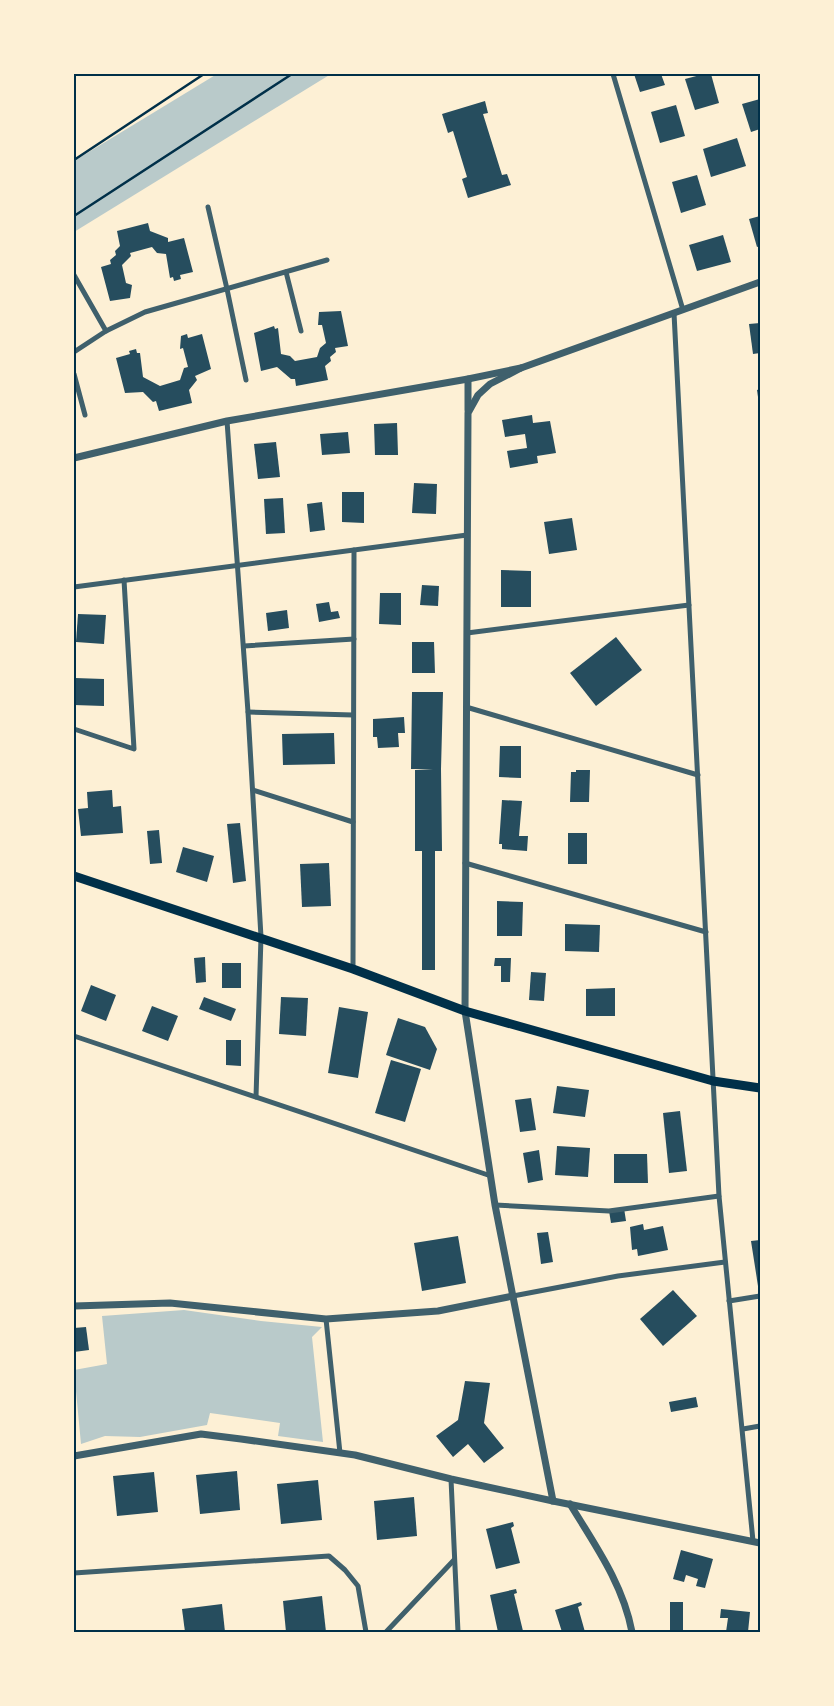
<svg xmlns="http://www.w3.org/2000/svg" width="834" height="1706" font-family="Literata,serif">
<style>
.green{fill:#b9caca}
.building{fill:#264d5e}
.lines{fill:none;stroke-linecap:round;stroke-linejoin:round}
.path{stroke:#003049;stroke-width:2.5}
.minor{stroke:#3f606c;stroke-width:5}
.tertiary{stroke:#3f606c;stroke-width:7}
.primary{stroke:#003049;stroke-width:9}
.neatline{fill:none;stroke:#003049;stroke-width:2}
</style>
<rect width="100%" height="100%" fill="#fdf0d5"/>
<g class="green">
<polygon points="217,74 331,74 74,232 74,161"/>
<polygon points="184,1310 261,1321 322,1327 312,1337 323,1442 278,1436 280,1423 210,1413 207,1425 140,1437 105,1436 81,1444 74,1370 107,1364 102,1316"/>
</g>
<g class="building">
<polygon points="634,74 661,74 665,85 640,92"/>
<polygon points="704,74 711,74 719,103 695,110 685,79"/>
<polygon points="760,99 760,129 751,132 742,104"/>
<polygon points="485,101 488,113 483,114 502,175 507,174 511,185 468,198 462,179 467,177 453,131 448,133 442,114"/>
<polygon points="676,105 685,136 660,143 651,112"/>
<polygon points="737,138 746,166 711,177 703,149"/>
<polygon points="697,175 706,205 681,213 672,182"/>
<polygon points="760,216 760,246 757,247 749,219"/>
<polygon points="148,223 150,231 168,238 168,242 184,238 193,272 180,275 181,279 174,281 173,277 170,278 166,254 157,253 152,247 130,253 131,256 122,265 126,283 132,285 130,298 110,301 101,267 111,264 110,260 116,255 115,251 120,246 117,231"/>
<polygon points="723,235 731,262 697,271 689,245"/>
<polygon points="341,311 348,346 335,348 336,352 330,357 331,361 325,366 328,380 296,386 295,379 291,379 277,367 261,371 254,333 274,326 275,329 278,328 281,354 290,356 295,361 317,357 320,348 326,343 322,325 318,325 319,312"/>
<polygon points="760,323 760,353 753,354 749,324"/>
<polygon points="187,334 188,338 202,334 211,369 195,376 197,380 189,390 192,403 159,411 156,401 153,402 143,392 125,393 116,358 130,354 129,351 136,349 137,353 140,353 143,377 160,386 180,380 184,368 188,367 183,348 180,349 181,336"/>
<polygon points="760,389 760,404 759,404 757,390"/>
<polygon points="532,415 533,423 550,421 556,453 537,456 538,463 510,468 507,451 527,448 525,434 505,437 502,420"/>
<polygon points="397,423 398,455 375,455 374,424"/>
<polygon points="348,432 350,453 322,455 320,434"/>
<polygon points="276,442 280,477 258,479 254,444"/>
<polygon points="414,483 437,484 436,514 412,513"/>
<polygon points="342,492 364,492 364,523 342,522"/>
<polygon points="283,498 285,533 266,534 264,499"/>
<polygon points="322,502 325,530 310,532 307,504"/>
<polygon points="572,518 577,550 549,554 544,522"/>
<polygon points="501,570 531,571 531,607 501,607"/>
<polygon points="422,585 439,586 438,606 420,605"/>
<polygon points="380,593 401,593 401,625 379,624"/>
<polygon points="329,602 331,612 338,611 340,618 319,622 316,604"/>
<polygon points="287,610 289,628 268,631 266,613"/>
<polygon points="78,614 106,615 104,644 76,642"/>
<polygon points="616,637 642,670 596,706 570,673"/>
<polygon points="412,642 434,642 435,673 412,673"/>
<polygon points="75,678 104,679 104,706 74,705"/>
<polygon points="412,692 443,692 441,769 442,851 435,851 435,970 422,970 422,851 415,851 415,770 433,769 411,769"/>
<polygon points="404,717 405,733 398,733 399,747 378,748 377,737 373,737 373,719"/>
<polygon points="334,733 335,764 283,765 282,734"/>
<polygon points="500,746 521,746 521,778 499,777"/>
<polygon points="576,770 590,770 589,802 570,802 571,772 576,772"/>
<polygon points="112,790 113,807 121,806 123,833 81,836 78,809 88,808 87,792"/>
<polygon points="502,800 522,801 519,836 528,836 527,851 502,849 502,844 499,844"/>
<polygon points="240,823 246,881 233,883 227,824"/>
<polygon points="159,830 162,863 150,864 147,831"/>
<rect x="568" y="833" width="19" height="31"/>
<polygon points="183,847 214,856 207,882 176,872"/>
<polygon points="329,863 331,906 302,907 300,864"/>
<polygon points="497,901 523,902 522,936 497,936"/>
<polygon points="565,924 600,925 599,952 565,951"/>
<polygon points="205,957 206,982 196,983 194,958"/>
<polygon points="495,958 511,958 510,982 501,982 501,966 494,966"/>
<rect x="222" y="963" width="19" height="25"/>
<polygon points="531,972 546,973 544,1001 529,1000"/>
<polygon points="91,985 116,995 106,1021 81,1011"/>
<polygon points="615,988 615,1016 586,1016 586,989"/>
<polygon points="204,997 236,1009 231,1021 199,1009"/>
<polygon points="281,997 308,998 306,1036 279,1034"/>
<polygon points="152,1006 178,1016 168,1041 142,1031"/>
<polygon points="339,1007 368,1012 358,1078 328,1073"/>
<polygon points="398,1018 425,1027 437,1049 430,1070 386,1055"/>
<polygon points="226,1040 241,1040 241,1066 226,1065"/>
<polygon points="391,1060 421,1069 405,1122 375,1113"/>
<polygon points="557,1086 589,1090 585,1117 553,1113"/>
<polygon points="531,1098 536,1130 520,1132 515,1100"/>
<polygon points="680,1111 687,1171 669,1173 663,1113"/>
<polygon points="557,1146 590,1148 588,1177 555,1175"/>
<polygon points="539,1150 543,1180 528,1183 523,1153"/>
<polygon points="614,1154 647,1154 648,1183 614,1183"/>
<polygon points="624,1208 626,1221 611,1223 609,1211"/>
<polygon points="643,1224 644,1230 663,1226 668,1250 638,1256 637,1249 632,1250 630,1227"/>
<polygon points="548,1232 553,1262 541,1264 537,1233"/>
<polygon points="458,1236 466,1283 422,1291 414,1243"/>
<polygon points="760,1240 760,1286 758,1286 751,1241"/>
<polygon points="673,1290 697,1316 663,1346 640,1319"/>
<polygon points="86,1327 89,1350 74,1352 74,1328"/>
<polygon points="465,1381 490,1383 484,1423 504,1448 484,1463 468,1444 453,1457 436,1436 458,1420"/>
<polygon points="696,1397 698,1407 671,1412 669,1402"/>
<polygon points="237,1471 240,1510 200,1514 196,1475"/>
<polygon points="154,1472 158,1512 117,1516 113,1476"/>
<polygon points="318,1480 322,1520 281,1524 277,1484"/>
<polygon points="414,1497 417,1536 377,1540 374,1501"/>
<polygon points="513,1522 514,1526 511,1528 520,1563 496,1569 486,1529"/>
<polygon points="681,1550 713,1559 705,1588 696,1586 698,1579 686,1575 684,1582 673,1579"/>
<polygon points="516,1589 517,1593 514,1594 523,1631 498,1632 490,1595"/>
<polygon points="322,1596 326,1632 286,1632 283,1601"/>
<polygon points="581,1602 582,1605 578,1607 585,1632 562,1632 555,1610"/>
<rect x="670" y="1602" width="13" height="30"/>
<polygon points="222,1604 225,1632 185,1632 182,1609"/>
<polygon points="721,1609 750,1612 748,1632 726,1632 728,1618 720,1618"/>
</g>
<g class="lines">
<g class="path">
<polyline points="74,160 204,74"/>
<polyline points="74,216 292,74"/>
</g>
<g class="minor">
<polyline points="613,74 683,310"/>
<polyline points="208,207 227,289 246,380"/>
<polyline points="286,272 301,331"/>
<polyline points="74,275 106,331"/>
<polyline points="674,313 719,1196 753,1541"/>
<polyline points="74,352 106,331 145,312 327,260"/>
<polyline points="74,374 85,415"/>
<polyline points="227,421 248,712 261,937 256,1097"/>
<polyline points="74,587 467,535"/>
<polyline points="467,633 689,605"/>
<polyline points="244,646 354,639"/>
<polyline points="466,707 698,775"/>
<polyline points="248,712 353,715"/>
<polyline points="74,729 134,749 124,580"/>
<polyline points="253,790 353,822"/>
<polyline points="465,863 706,932"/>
<polyline points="353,969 354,550"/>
<polyline points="74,1036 491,1176"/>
<polyline points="495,1205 609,1211 719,1196"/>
<polyline points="513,1296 618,1276 725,1262"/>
<polyline points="729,1301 760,1296"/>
<polyline points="326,1319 340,1453"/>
<polyline points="743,1429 760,1426"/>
<polyline points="451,1479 458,1632"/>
<polyline points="74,1573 329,1556 345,1570 358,1586 366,1632"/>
<polyline points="386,1632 454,1560"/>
</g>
<g class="tertiary">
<polyline points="521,368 490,384 478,395 468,413 465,1011 495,1205 553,1501"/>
<polyline points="468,379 468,410"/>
<polyline points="74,458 227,421 468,379 521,368 760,282"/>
<polyline points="74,1306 170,1303 326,1319 438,1311 513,1296"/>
<polyline points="74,1456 201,1434 241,1439 355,1455 451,1479 553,1501 760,1543"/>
<path d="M570 1504C595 1545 623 1584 632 1632"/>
</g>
<polyline class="primary" points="74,876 353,969 465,1011 713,1081 760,1088"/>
</g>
<rect width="834" height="1706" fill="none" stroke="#fdf0d5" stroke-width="150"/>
<rect x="75" y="75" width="684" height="1556" class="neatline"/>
</svg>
